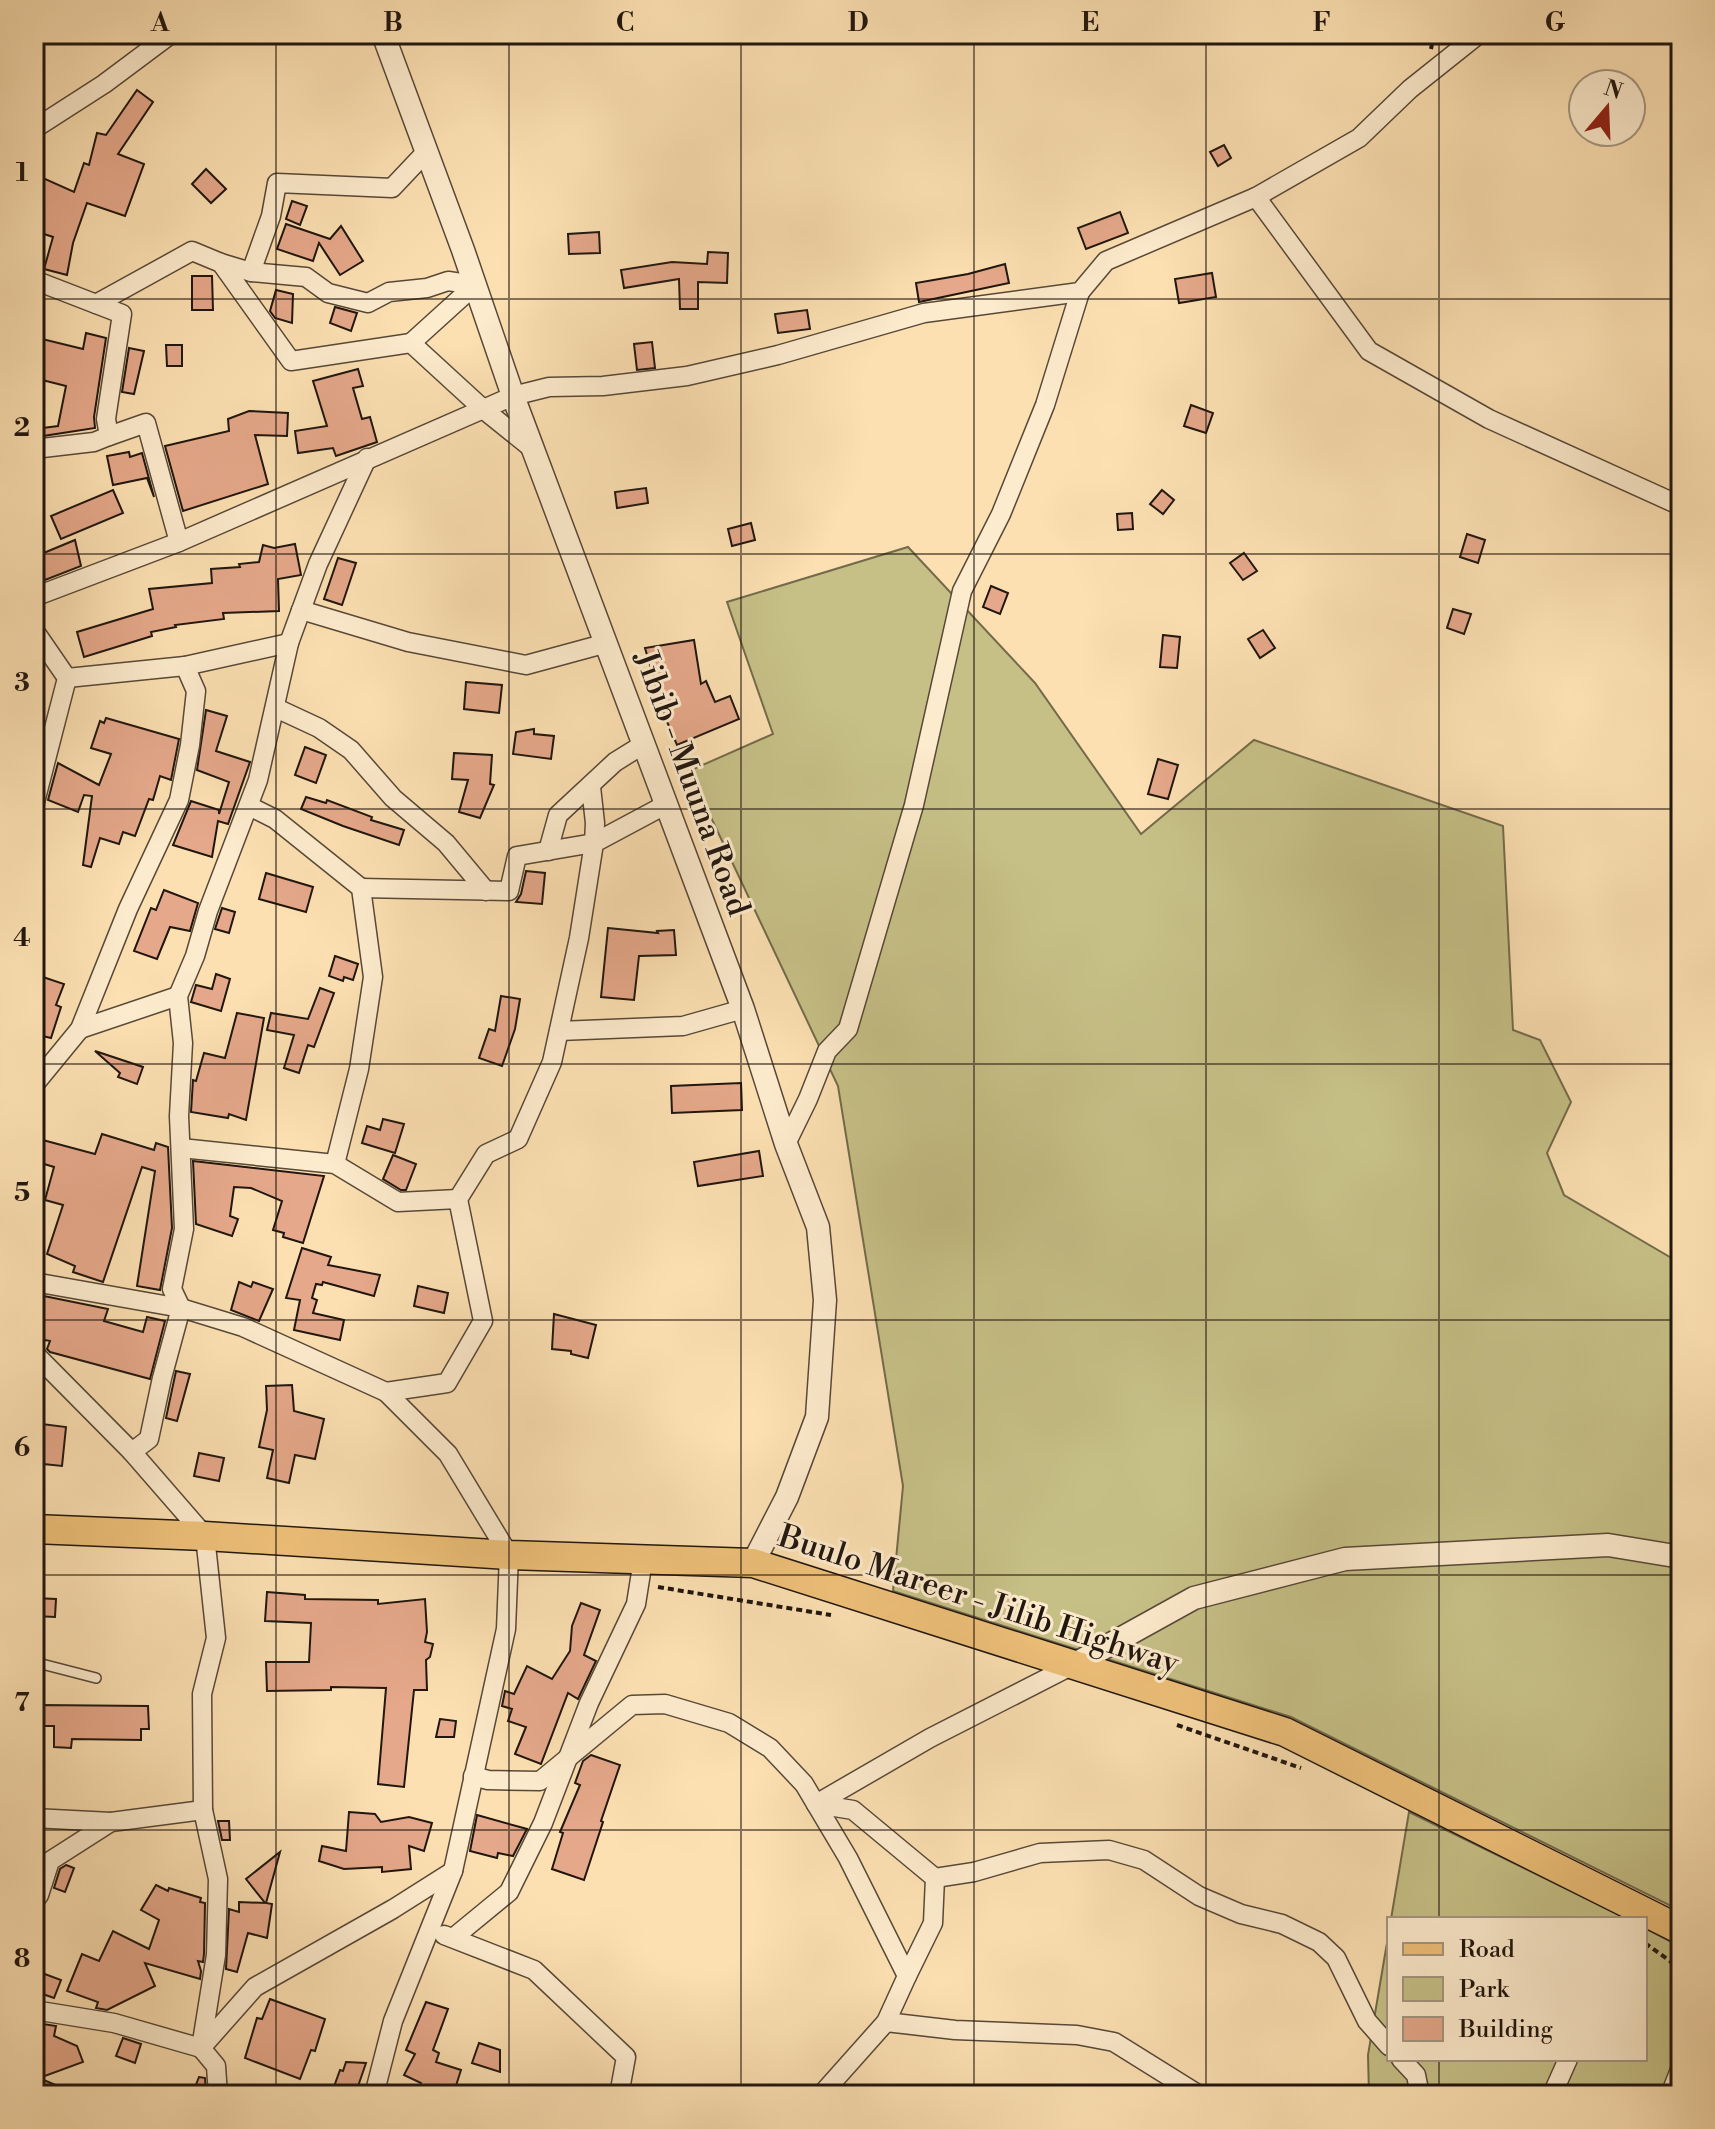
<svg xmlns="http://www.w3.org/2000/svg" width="1715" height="2129" font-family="'Libre Bodoni',serif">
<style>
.green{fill:#c6c087;stroke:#736b4b;stroke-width:2}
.building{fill:#e5a88a;stroke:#20160f;stroke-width:2}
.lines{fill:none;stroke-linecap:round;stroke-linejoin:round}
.service-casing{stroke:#574838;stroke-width:12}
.minor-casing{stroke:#574838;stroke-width:21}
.tertiary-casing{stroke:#574838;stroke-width:25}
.primary-casing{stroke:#20160f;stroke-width:31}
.path{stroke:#20160f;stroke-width:4;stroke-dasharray:6 4;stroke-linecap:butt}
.service{stroke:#fdebcd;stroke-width:9}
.minor{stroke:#fdebcd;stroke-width:18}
.tertiary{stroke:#fdebcd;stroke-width:22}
.primary{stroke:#eec079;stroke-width:28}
.grid{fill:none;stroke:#20160f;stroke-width:2;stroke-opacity:0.55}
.labels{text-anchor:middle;stroke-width:6;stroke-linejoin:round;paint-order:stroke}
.street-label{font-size:32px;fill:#20160f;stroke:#fdebcd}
.neatline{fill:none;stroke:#20160f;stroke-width:3}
.grid-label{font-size:26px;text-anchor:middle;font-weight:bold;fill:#20160f}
</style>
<rect width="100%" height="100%" fill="#fce0b2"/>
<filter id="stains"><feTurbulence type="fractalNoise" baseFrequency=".0025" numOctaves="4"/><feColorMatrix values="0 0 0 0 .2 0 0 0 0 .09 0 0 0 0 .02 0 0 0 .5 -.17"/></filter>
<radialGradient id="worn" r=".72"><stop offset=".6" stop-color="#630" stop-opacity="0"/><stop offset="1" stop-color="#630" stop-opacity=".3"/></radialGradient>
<g class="green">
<polygon points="908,547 1035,683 1141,834 1254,740 1503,826 1513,1030 1540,1040 1571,1102 1547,1153 1564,1195 1675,1260 1681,1253 1681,1911 1291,1717 893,1591 903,1486 838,1086 689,771 773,734 727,602"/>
<polygon points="1409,1812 1612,1911 1628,1919 1391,1919"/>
<polygon points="1645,1928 1681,1947 1681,2095 1369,2095 1368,2055 1389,1931 1389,2059 1645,2059"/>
</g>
<g class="building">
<polygon points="137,90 153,102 118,154 144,164 125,216 87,203 73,243 67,275 44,269 53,237 38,232 44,215 34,210 34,174 74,192 84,163 89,165 97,133 106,135"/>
<polygon points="1224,145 1231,158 1218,166 1210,152"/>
<polygon points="206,169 226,189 211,203 192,184"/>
<polygon points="292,201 307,206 300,225 286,219"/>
<polygon points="1120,212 1128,233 1086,249 1078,228"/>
<polygon points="286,224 330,239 341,226 363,261 340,275 319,243 313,261 277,249"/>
<polygon points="599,232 600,253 569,254 568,234"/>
<polygon points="708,252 728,253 727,283 698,282 698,309 680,309 679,279 624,288 621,270 672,262 707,264"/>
<polygon points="1005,264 1009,283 919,302 916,283 968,274"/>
<polygon points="1212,273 1216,297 1179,303 1175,279"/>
<polygon points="192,276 212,276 213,310 192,310"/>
<polygon points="276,290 293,294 292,323 275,318 270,311"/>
<polygon points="335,307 357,313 351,331 330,323"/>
<polygon points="807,310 810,329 778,333 775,314"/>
<polygon points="86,333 106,338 94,417 95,428 43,436 42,428 58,426 66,386 34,378 34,337 83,349"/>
<polygon points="652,342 655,368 637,370 634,344"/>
<polygon points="166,345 182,345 182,366 167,366"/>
<polygon points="129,348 144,351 134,394 122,392"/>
<polygon points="358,369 363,386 353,388 362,419 370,417 377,442 336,456 333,448 298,453 295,431 327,426 313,381"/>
<polygon points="1191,405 1213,413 1206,433 1184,426"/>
<polygon points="249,411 288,413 287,436 255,435 268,484 183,511 165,446 229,431 228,419"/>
<polygon points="129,452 130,457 142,453 154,497 147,478 113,485 107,456"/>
<polygon points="646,488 648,503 617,508 615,492"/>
<polygon points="113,490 123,513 61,539 51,516"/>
<polygon points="1162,490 1174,500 1163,514 1150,504"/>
<polygon points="1132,513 1133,529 1118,530 1117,514"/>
<polygon points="751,523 755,540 732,546 728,529"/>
<polygon points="1467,534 1485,540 1478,563 1460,557"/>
<polygon points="75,540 81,566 45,580 43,575 34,578 34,557"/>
<polygon points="295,544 301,575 278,579 279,611 223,613 224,619 175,625 176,627 151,632 152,636 84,657 77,632 153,609 149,589 212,583 211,569 240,567 239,564 259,562 263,545 274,548"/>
<polygon points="1244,553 1257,571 1243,580 1230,563"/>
<polygon points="338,558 356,563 342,605 324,599"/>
<polygon points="991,586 1008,593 1000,614 983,607"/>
<polygon points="1453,609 1471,614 1464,634 1447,628"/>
<polygon points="1263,630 1275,648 1260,658 1248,639"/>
<polygon points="1163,635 1180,637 1177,668 1160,667"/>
<polygon points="694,640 701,684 706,681 715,702 730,696 739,719 677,745 665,717 645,648"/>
<polygon points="466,682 502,685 499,713 464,709"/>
<polygon points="206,710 227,716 216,751 250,762 228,824 218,821 212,857 173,845 191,801 219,810 219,814 229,782 197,770"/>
<polygon points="106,718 179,739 171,780 160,776 153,800 149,799 135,836 123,832 119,844 100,838 91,867 83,865 92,796 84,795 78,812 48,800 58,763 99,785 111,754 91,748 100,721 104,723"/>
<polygon points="534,729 534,734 554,736 551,759 513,754 516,732"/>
<polygon points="305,747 326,755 316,783 295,775"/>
<polygon points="454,753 492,755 490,784 494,785 480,818 459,812 468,780 452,779"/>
<polygon points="1158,759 1178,765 1168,799 1148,794"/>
<polygon points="306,797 326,803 327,800 372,817 371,820 404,830 399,845 343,826 301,809"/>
<polygon points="526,871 545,873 542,904 516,902 521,894"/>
<polygon points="266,873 313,887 306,912 259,899"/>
<polygon points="164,890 198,903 190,931 170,927 157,959 134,951 151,908 156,910"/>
<polygon points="222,908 235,912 229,933 215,929"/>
<polygon points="608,928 658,933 657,931 674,930 676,955 639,956 634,1000 601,997"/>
<polygon points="335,956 358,964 353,980 344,977 343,981 329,976"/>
<polygon points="34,974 64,984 56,1005 61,1007 51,1038 34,1034"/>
<polygon points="216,974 230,979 221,1011 191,1002 196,985 212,989"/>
<polygon points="320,988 334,993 314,1047 308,1045 299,1073 284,1068 294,1035 267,1030 271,1013 308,1019"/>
<polygon points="501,996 520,999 515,1029 502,1066 479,1058 489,1029 495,1031"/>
<polygon points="237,1013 264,1018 246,1120 229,1114 228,1118 191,1112 193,1080 196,1081 204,1053 225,1058"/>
<polygon points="95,1051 143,1067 137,1084 118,1077 120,1073"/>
<polygon points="741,1083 742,1110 672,1113 671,1086"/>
<polygon points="383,1119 404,1124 395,1153 362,1143 367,1126 380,1130"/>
<polygon points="102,1134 154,1150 156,1143 168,1147 172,1228 160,1290 137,1286 155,1171 142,1167 103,1282 73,1272 75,1266 47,1254 63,1205 45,1200 54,1167 34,1161 34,1145 37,1146 39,1139 95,1154"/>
<polygon points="759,1151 763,1176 698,1186 694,1162"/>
<polygon points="393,1155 416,1164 406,1190 401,1190 383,1179"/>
<polygon points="193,1161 324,1176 303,1243 283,1237 284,1233 273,1230 282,1201 251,1188 234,1187 230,1216 238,1219 232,1236 196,1224"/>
<polygon points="302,1248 331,1257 328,1265 380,1275 374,1296 323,1282 322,1285 316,1284 312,1298 317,1300 313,1313 344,1320 340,1340 294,1330 300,1300 286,1298"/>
<polygon points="239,1282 251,1287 253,1282 273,1289 259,1321 231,1310"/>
<polygon points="418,1286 448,1293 444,1313 414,1306"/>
<polygon points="34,1294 108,1309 104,1321 143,1332 147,1317 165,1321 150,1379 50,1352 47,1349 50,1341 34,1338"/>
<polygon points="554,1314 596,1325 588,1358 571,1354 571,1351 552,1349"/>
<polygon points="176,1371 190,1374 177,1421 166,1418"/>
<polygon points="292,1385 294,1411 324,1419 315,1459 295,1455 289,1483 267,1478 273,1450 259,1447 267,1410 266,1386"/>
<polygon points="34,1423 66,1427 62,1466 34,1463"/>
<polygon points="199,1453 224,1458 219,1481 194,1476"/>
<polygon points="267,1592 305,1595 305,1599 378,1600 378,1604 425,1599 427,1632 425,1642 433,1644 430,1657 426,1660 427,1690 414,1690 404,1787 378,1784 386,1688 331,1687 331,1690 267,1691 266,1662 309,1662 311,1623 265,1621"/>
<polygon points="34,1598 56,1599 55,1617 34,1616"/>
<polygon points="581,1603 600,1610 584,1655 596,1661 578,1699 568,1693 541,1764 515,1754 526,1727 508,1721 512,1709 502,1706 505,1691 514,1694 527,1666 552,1679 570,1651 572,1626"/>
<polygon points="40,1705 148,1706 149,1729 141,1729 141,1740 72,1739 71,1748 54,1747 54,1726 40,1726"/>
<polygon points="440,1719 456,1721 454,1737 436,1737"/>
<polygon points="591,1755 620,1765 601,1821 603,1822 584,1880 552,1869 563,1833 560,1832 580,1785 575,1783 583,1761"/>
<polygon points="349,1812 375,1814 381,1822 409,1817 432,1823 424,1851 409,1846 411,1869 382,1872 382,1867 344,1869 319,1861 322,1846 346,1851"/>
<polygon points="477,1815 527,1829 513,1856 498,1853 497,1858 470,1851"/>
<polygon points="218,1821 229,1821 230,1840 222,1840"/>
<polygon points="280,1852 266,1903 272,1904 267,1938 248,1933 237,1972 226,1969 229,1909 239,1912 239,1902 265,1903 246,1879"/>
<polygon points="66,1865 74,1868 65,1892 54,1888 60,1869"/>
<polygon points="156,1885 168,1891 169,1888 201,1898 200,1902 205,1903 204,1954 203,1962 198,1961 201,1971 200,1979 145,1963 155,1986 107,2010 96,2008 98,2002 67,1991 82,1954 99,1961 113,1931 149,1949 159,1920 141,1910"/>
<polygon points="34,1970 61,1980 54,1998 34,1991"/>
<polygon points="270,1999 325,2019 315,2051 311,2050 300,2079 245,2058 257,2018 262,2019"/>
<polygon points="426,2002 448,2009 433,2050 439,2053 436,2062 461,2070 453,2095 420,2086 421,2083 404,2075 415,2054 406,2050"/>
<polygon points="43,2024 56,2026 54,2036 77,2046 83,2062 39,2078 79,2095 34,2095 34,2049"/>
<polygon points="123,2038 141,2044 135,2063 116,2056"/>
<polygon points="479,2043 500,2050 500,2072 472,2063"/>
<polygon points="346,2062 366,2063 355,2095 331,2095 340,2070 343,2071"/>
<polygon points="199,2077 205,2078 206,2095 192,2095"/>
</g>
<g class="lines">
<g class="service-casing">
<polyline id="service" points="34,1662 96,1678"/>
</g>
<g class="minor-casing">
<g id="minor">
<polyline points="34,129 104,84 171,34"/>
<polyline points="1256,197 1369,351 1489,419 1681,506"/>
<polyline points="221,263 251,272 271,216 277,183 392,188 427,151"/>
<polyline points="251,272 306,277 328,293 368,303 389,292 427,288 448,281 475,285"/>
<polyline points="34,280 122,314 106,419 109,436 146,423 179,542"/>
<polyline points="96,304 192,251 221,263 291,361 411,343 483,409 534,450"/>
<polyline points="411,343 475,285"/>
<polyline points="34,449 94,442 109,436"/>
<polyline points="34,597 179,542 513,396 549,387 603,386 687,376 778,355 924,313 1080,292 1106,261 1256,197 1359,138 1410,89 1479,34"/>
<polyline points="301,610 408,642 526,665 607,643"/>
<polyline points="34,630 67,678 34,806"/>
<polyline points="67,678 185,666 289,643"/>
<polyline points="276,708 319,728 351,750 393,798 446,843 486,891"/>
<polyline points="249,806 275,819 361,888 373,977 359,1069 335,1164"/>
<polyline points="548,851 558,815 615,762 644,744"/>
<polyline points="361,888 509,891 517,856 594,843 595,823 591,787"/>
<polyline points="80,1029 178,996"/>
<polyline points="559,1031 683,1026 743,1009"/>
<polyline points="34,1085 80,1029 128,909 179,800 190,745 196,691 185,666"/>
<polyline points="786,1144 808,1099 827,1051 848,1029 914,805 962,591 1001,514 1045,405 1080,292"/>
<polyline points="181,1148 335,1164 398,1202 458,1199"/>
<polyline points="34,1282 181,1308 243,1327 386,1392 448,1454 509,1555 506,1629 453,1871 393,2021 374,2095"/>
<polyline points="34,1353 132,1452 205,1536 216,1638 202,1694 203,1810 218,1879 216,1955 201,2048 216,2066 218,2095"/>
<polyline points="386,1392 447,1383 483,1321 458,1199 486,1154 518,1139 552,1062 579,938 594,843 667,804"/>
<polyline points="132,1452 149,1439 162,1378 181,1308 172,1289 184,1229 179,1116 183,1043 178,996 195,956 208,911 258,780 289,643 318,564 367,458"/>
<polyline points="473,1776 488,1780 540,1781 632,1705 665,1704 729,1723 770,1748 804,1784 848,1858 907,1976 886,2022 821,2095"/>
<polyline points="816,1804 930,1738 1073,1665"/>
<polyline points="816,1804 853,1810 935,1878 933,1923 907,1976"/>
<polyline points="34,1818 111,1822"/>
<polyline points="935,1878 974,1872 1040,1853 1109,1850 1144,1860 1199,1896 1241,1914 1282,1924 1319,1942 1336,1958 1367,2021 1389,2046"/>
<polyline points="34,1901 39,1895 50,1861 111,1822 203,1810"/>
<polyline points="444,1935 534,1970 626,2057 619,2095"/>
<polyline points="453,1938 509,1892 543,1823 589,1703 636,1604 643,1560"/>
<polyline points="34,2010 114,2023 201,2048 255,1987 393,1909 453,1871"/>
<polyline points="886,2022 955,2030 1077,2035 1114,2042 1199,2095"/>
<polyline points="1401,2059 1416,2075 1420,2095"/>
<polyline points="1552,2095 1568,2059"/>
<polyline points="1670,2095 1681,2067"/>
</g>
</g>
<g class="tertiary-casing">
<g id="tertiary">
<polyline points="383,34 463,250 513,396 743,1009 786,1144 818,1227 825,1300 817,1417 787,1497 753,1563"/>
<polyline points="1073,1665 1194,1598 1345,1559 1608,1545 1681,1557"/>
</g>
</g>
<g class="primary-casing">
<polyline id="primary" points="34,1529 205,1536 509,1555 753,1563 1285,1732 1681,1930"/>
</g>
<g class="path">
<polyline points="1431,49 1434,34"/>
<polyline points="658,1587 831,1615"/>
<polyline points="1177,1725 1301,1768"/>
<polyline points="1645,1943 1681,1969"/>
</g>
<use href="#service" class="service"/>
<use href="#minor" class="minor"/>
<use href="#tertiary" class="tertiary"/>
<use href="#primary" class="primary"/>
</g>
<path class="grid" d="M276 34V2095M509 34V2095M741 34V2095M974 34V2095M1206 34V2095M1439 34V1919M34 299H1681M34 554H1681M34 809H1681M34 1064H1681M34 1320H1681M34 1575H1681M34 1830H1681M1439 2059V2095"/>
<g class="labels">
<g class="street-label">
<text transform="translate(693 783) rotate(70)" y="11">Jibib - Muuna Road</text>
<text transform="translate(979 1599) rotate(18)" y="11">Buulo Mareer - Jilib Highway</text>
</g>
</g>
<rect width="1715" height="2129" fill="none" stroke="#fce0b2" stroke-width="88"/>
<rect x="1387" y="1917" width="260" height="144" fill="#fdebcd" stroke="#a59681" stroke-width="2"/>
<rect x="1403" y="1943" width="40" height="12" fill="#eec079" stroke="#a59681" stroke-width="2"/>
<text x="1459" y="1957" font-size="24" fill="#20160f">Road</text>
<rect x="1403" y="1977" width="40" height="24" fill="#c6c087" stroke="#a59681" stroke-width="2"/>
<text x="1459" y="1997" font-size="24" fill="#20160f">Park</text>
<rect x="1403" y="2017" width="40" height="24" fill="#e5a88a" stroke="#a59681" stroke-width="2"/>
<text x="1459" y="2037" font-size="24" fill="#20160f">Building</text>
<g transform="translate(1607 108) rotate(19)"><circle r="38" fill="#fdebcd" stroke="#a59681" stroke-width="2"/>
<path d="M0-6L14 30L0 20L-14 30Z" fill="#8f2418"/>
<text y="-12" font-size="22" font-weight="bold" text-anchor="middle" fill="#20160f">N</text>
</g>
<rect x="44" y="44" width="1627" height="2041" class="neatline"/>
<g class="grid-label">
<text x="160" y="31">A</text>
<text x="393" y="31">B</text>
<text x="625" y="31">C</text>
<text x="858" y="31">D</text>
<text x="1090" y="31">E</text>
<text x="1322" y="31">F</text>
<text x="1555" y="31">G</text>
<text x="22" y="181">1</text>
<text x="22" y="436">2</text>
<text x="22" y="691">3</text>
<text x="22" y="946">4</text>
<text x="22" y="1201">5</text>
<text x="22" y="1456">6</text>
<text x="22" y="1711">7</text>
<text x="22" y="1967">8</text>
</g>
<rect width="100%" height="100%" filter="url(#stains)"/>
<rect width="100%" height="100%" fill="url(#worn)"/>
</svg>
